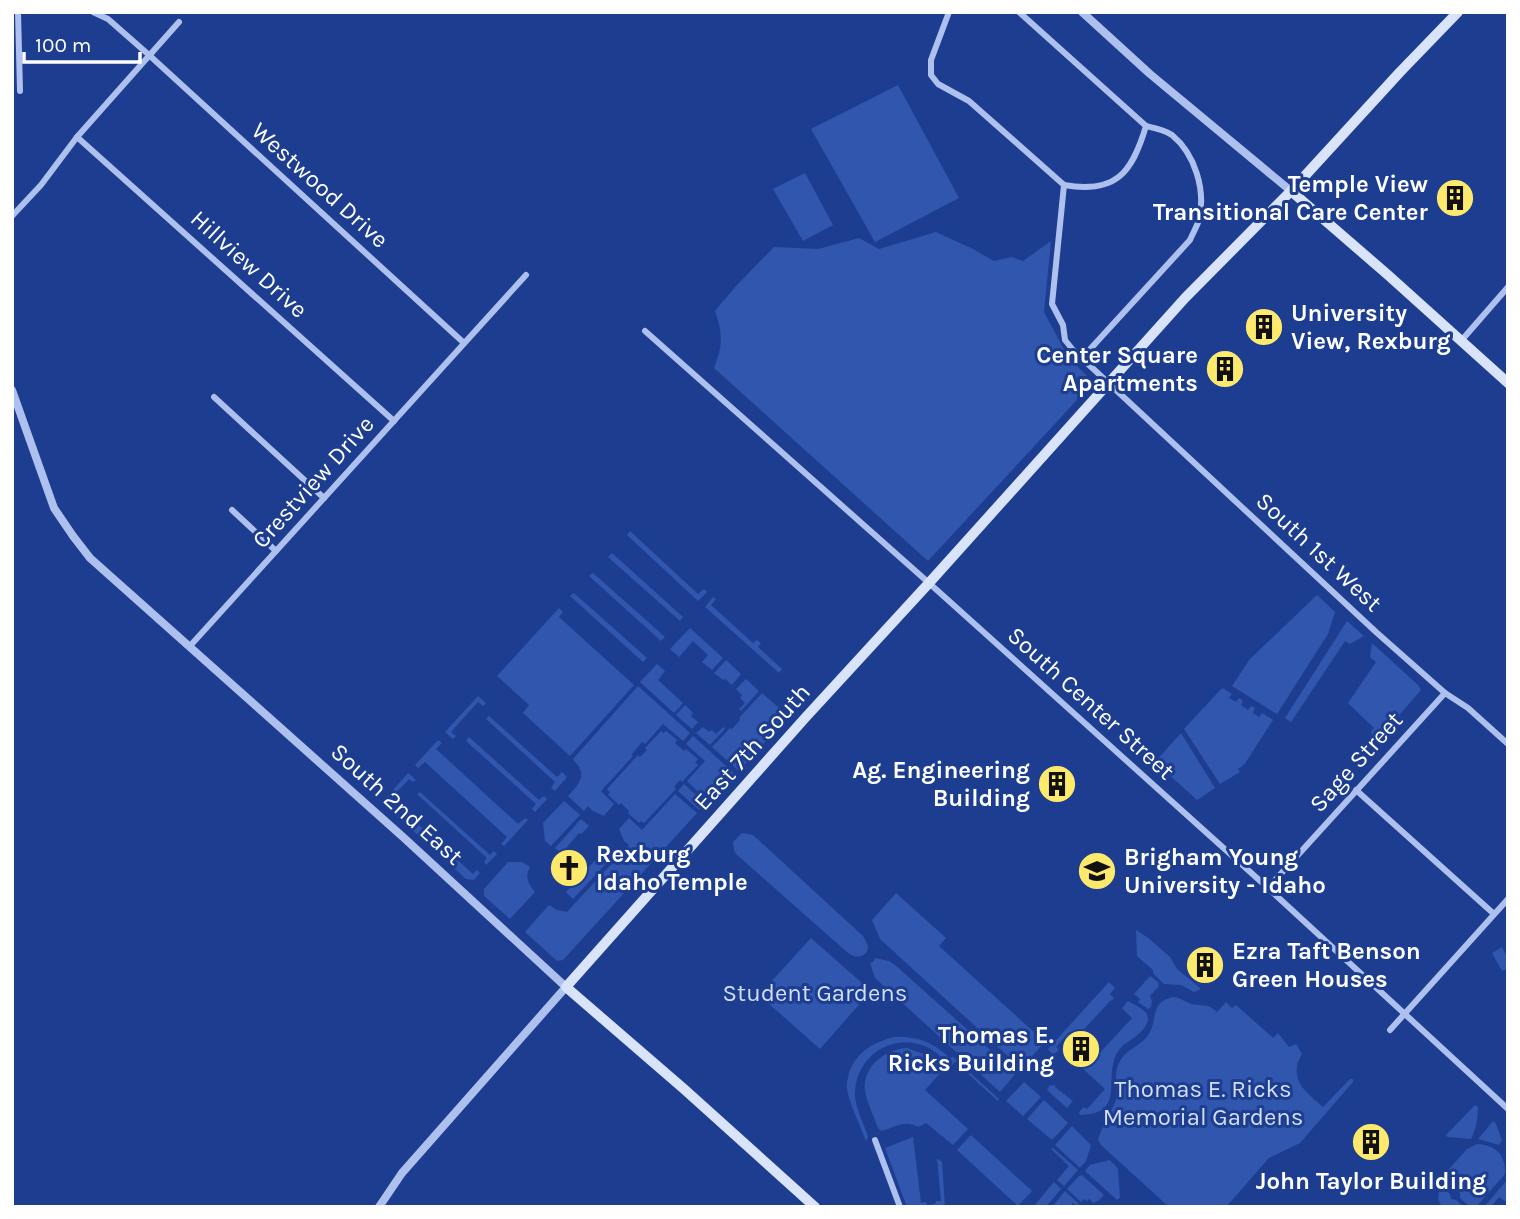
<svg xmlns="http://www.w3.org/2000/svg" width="1520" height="1219" font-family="Karla,sans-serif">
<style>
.green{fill:#3056ae}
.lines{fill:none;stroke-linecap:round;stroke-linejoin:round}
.minor{stroke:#adc0ee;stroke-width:6}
.tertiary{stroke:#adc0ee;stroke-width:8}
.secondary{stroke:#d9e3fa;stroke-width:10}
.labels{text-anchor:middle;stroke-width:6;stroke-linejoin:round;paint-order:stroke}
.poi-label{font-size:24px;font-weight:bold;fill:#fff;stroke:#1d3e90;text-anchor:end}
.street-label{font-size:24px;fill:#fff;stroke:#1d3e90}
.park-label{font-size:24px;fill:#d2defa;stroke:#1d3e90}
</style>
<rect width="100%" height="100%" fill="#1d3e90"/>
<g class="green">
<polygon points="898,85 959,198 875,242 811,129"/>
<polygon points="805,173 833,225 803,241 773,189"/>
<path d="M936 232 973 249 994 261 1012 257 1023 261 1051 241 1044 312 1068 357 1089 378 1090 381 1086 383 1076 401 928 561 714 368C723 346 723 334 715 311L737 285 774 247 818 249 859 238 879 249Z"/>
<polygon points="630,531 698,594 704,589 707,592 698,601 627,535"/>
<polygon points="612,553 683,617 680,621 608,557"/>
<polygon points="593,573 665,637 661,641 589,576"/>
<polygon points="574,593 647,658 643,662 570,596"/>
<polygon points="1317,595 1335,612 1328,634 1277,714 1232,686 1250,659"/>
<polygon points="713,597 716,599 711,605 753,643 757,640 761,643 758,647 782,669 779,673 705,607"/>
<polygon points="559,608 563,612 559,617 634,685 570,756 523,713 529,705 497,676"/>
<polygon points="1347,621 1364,636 1350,644 1345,641 1291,722 1285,718"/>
<polygon points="690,628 723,658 712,670 702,662 708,655 693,641 679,657 670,649"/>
<polygon points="1372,643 1418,685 1421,690 1375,743 1371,732 1374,728 1348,703 1376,662 1370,657"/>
<polygon points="726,660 741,674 732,685 725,679 723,680 714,673"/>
<polygon points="657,664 665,671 658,680 683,703 674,713 640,682"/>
<polygon points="746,679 759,691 741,711 739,709 745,703 740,698 742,695 736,689"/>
<path d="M638 686 690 733 683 741 663 724 645 744 642 742 632 754 633 756 601 791 614 804 604 816 593 811 588 806 584 811 568 796C574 790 585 779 580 769 579 765 575 763 573 759Z"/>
<polygon points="1222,688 1232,694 1229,698 1236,702 1239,698 1243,701 1241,705 1248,710 1251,706 1255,708 1253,713 1259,717 1262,713 1273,720 1244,765 1238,769 1240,772 1220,784 1184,729"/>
<polygon points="762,693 788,716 739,771 712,747 730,728 732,729 740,720 739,718"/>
<polygon points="478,696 486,703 483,706 478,702 451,732 456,736 453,739 445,732"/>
<polygon points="685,705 693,713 691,716 698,722 692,729 676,715"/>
<polygon points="489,716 557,777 562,772 567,777 555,791 551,788 555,782 486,719"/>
<polygon points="703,727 709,732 712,730 716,734 723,727 725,729 710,745 696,733"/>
<polygon points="661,731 663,733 666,731 677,740 675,743 684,751 686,749 698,759 695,762 698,765 682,782 680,780 674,787 676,789 644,823 641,821 639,823 628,813 629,811 621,803 619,805 608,795 610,792 607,789 638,755 640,757 647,750 645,748"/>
<polygon points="1181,733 1215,788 1197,800 1155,762"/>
<polygon points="693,736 735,774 721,785 707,800 687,781 705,761 686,744"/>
<polygon points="469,737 539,800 544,796 547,799 535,812 532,809 536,804 466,741"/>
<polygon points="438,740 442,743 436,749 518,824 525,818 528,820 504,846 501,844 507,837 425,762 418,768 415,765"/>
<polygon points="408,773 416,780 413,782 409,779 396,793 402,800 398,806 473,874 477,870 480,873 474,880 466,879 387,807 385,799"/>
<polygon points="684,784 705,803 699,810 678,791"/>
<polygon points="420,792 490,855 494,851 497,854 486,865 484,862 487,858 417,794"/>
<polygon points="675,794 697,813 563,960 557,961 525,932 549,905 557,910 567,912 629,845 624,841 619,829 629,818 642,830"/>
<polygon points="564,801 580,815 551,846 545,841 543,823"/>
<polygon points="581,819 589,826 581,834 579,833 562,853 555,848"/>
<path d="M742 833 753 835 863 936 868 946 867 952C861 958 854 958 847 952L736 854 734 850 733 842Z"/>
<polygon points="604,844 607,847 609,845 617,852 573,899 566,892 601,854 598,850"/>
<path d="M508 862H522L530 867C525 877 527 882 535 892L510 919 484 896V889Z"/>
<polygon points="896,893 946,938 939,946 1045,1042 1021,1068 880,939 872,920"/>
<polygon points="1136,930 1147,937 1170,957 1177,969 1201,989 1194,992 1181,985 1164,984 1153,973 1153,970 1137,956"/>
<polygon points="811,938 871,991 820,1049 759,995"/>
<polygon points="1502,947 1508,959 1508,968 1502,971 1492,953"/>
<polygon points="875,958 889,961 895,965 1016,1073 1000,1092 875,978 870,963 873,962"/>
<polygon points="1150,976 1158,982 1159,986 1150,996 1152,1001 1151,1007 1148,1009 1138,1002 1140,999 1134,994"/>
<polygon points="1109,982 1115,988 1110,994 1114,998 1112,1001 1111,1000 1076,1038 1069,1032 1056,1047 1059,1050 1053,1055 1048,1049"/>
<path d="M1174 997C1181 998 1185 1002 1192 1004 1203 1007 1206 1002 1217 1012L1226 1002 1232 1008 1236 1005 1273 1038 1278 1033 1289 1047 1296 1044 1302 1054C1287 1079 1306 1092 1323 1107L1350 1079H1353V1082L1300 1143 1269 1158 1226 1207H1169L1101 1145 1098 1139C1101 1132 1103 1125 1106 1118 1109 1112 1115 1106 1116 1099 1118 1086 1113 1073 1120 1061 1127 1048 1145 1045 1151 1030 1157 1015 1152 1001 1174 997Z"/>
<path d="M1128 1001C1134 1005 1148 1010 1148 1018 1148 1033 1126 1040 1119 1050 1101 1074 1129 1114 1080 1115L1079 1112 1084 1107 1087 1109 1105 1089 1082 1068 1094 1054 1097 1056 1132 1018 1122 1008Z"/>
<path d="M894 1037C919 1036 932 1042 950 1058L953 1057 999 1099 998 1101 955 1062 951 1066C944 1060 937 1052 929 1048 894 1030 855 1056 855 1094 855 1109 864 1123 868 1137L866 1141C861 1127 849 1103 847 1089 846 1084 848 1078 849 1073 856 1052 874 1042 894 1037Z"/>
<path d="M907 1048 926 1055 943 1070 925 1090 968 1129 953 1145 926 1123 918 1127C905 1119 894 1128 881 1131L878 1128C874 1117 869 1107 866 1096 859 1070 882 1050 907 1048Z"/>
<polygon points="1024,1082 1041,1097 1023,1116 1006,1101"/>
<polygon points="1055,1084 1055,1087 1073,1101 1067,1108 1047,1090 1050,1085 1053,1086"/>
<polygon points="1044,1100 1068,1123 1052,1140 1027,1119"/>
<path d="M1475 1105 1478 1107C1478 1118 1476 1129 1471 1139L1447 1137 1446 1135Z"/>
<polygon points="1493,1121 1496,1124 1502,1140 1499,1145 1478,1139"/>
<polygon points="1072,1126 1091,1145 1086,1161 1080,1168 1055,1145"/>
<polygon points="971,1135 1032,1191 1018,1206 957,1150"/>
<polygon points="913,1137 921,1203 926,1202 927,1205 935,1204 936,1201 941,1201 937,1159 938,1159 942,1162 945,1207 907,1207 885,1148"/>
<path d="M1477 1144C1496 1145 1506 1155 1505 1174L1476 1207H1470L1460 1198V1193C1454 1189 1443 1187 1442 1177L1467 1149Z"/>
<polygon points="1053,1148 1078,1170 1064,1186 1057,1180 1069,1166 1051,1149"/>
<polygon points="1110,1160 1118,1169 1120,1198 1117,1200 1085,1171 1090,1165"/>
<polygon points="1082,1175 1104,1195 1098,1201 1097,1201 1094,1203 1089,1199 1087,1201 1084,1199 1081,1202 1067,1189 1079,1176"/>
<polygon points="1508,1179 1508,1203 1499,1197 1491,1207 1484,1207"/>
<polygon points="1054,1182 1061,1189 1046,1207 1033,1207"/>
<polygon points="1440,1185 1450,1194 1451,1199 1456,1200 1464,1207 1442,1207 1438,1199"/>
<polygon points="1065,1191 1079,1204 1077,1206 1073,1203 1069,1207 1052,1207"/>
</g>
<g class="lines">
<g class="minor">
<polyline points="18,12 20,91"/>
<polyline points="93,12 108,19 149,55 464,343"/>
<polyline points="949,12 931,60 931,75 938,84 969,101 1064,185 1052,304 1063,325 1065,340 1073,350 1376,632 1445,693 1468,708 1508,744"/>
<path d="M1019 12 1146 126C1155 128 1165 130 1172 135 1195 154 1206 190 1199 220 1197 226 1193 233 1190 240L1082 358"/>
<polyline points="77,137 394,421"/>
<path d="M1064 185C1116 194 1132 173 1146 126"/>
<polyline points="12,216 41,185 77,137 179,22"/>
<polyline points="645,331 929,583 1268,888 1508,1109"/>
<polyline points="1461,341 1508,287"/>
<polyline points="214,397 324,498"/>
<polyline points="232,510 276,551"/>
<polyline points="190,646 526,275"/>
<polyline points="1356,790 1494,914"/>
<polyline points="1268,888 1445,693"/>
<polyline points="1390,1030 1508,899"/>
<polyline points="875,1140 900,1207"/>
</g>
<g class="tertiary">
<polyline points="1082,12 1150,74 1291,191"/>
<polyline points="12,390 54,508 73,536 90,558 403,837 566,987 402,1173 379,1207"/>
</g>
<g class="secondary">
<polyline points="1291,191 1388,275 1508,383"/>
<polyline points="815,1207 684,1089 566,987 805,718 929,583 1185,298 1291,191 1400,72 1458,12"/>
</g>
</g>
<defs>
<g id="building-disc" transform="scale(2.0125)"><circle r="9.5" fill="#fde96b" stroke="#1d3e90"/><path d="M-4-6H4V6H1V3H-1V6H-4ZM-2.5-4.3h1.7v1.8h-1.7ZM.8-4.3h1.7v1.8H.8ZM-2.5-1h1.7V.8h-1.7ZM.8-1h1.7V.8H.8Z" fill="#111"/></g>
<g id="church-disc" transform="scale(2.0125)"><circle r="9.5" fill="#fde96b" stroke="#1d3e90"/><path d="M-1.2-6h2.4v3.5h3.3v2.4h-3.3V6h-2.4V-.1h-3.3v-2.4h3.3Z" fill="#111"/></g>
<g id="university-disc" transform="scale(2.0125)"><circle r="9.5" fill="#fde96b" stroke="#1d3e90"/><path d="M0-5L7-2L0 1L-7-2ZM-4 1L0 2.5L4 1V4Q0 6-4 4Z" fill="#111"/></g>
</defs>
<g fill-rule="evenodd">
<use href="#building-disc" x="1455" y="198"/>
<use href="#building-disc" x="1264" y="327"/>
<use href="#building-disc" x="1225" y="369"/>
<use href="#building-disc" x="1057" y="784"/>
<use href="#church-disc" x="569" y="868"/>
<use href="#university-disc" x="1097" y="871"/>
<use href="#building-disc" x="1205" y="965"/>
<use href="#building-disc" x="1081" y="1049"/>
<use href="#building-disc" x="1371" y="1142"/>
</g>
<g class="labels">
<g class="poi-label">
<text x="1428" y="192">Temple View<tspan x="1428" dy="28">Transitional Care Center</tspan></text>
<text x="1291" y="321" text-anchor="start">University<tspan x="1291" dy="28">View, Rexburg</tspan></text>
<text x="1198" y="363">Center Square<tspan x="1198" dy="28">Apartments</tspan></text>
<text x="1030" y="778">Ag. Engineering<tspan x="1030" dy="28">Building</tspan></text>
<text x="596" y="862" text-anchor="start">Rexburg<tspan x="596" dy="28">Idaho Temple</tspan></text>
<text x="1124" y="865" text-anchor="start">Brigham Young<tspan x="1124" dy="28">University - Idaho</tspan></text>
<text x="1232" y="959" text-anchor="start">Ezra Taft Benson<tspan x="1232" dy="28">Green Houses</tspan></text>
<text x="1054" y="1043">Thomas E.<tspan x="1054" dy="28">Ricks Building</tspan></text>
<text x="1371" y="1189" text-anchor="middle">John Taylor Building</text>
</g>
<g class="street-label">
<text transform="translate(320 185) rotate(42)" y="8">Westwood Drive</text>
<text transform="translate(249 264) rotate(42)" y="8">Hillview Drive</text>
<text transform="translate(313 482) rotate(-48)" y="8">Crestview Drive</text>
<text transform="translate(1319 552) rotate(43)" y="8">South 1st West</text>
<text transform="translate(1091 703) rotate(42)" y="8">South Center Street</text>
<text transform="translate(752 747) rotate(-48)" y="8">East 7th South</text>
<text transform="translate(1356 762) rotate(-48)" y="8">Sage Street</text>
<text transform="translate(397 804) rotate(42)" y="8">South 2nd East</text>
</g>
<g class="park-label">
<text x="815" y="1001">Student Gardens</text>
<text x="1203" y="1097">Thomas E. Ricks<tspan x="1203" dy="28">Memorial Gardens</tspan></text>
</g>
</g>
<rect width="1520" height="1219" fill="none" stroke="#ffffff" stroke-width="28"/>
<path d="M24 52v10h116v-10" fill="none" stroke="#ffffff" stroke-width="3.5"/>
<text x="35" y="52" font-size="21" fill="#ffffff" stroke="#1d3e90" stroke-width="5" paint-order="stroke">100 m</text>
</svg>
